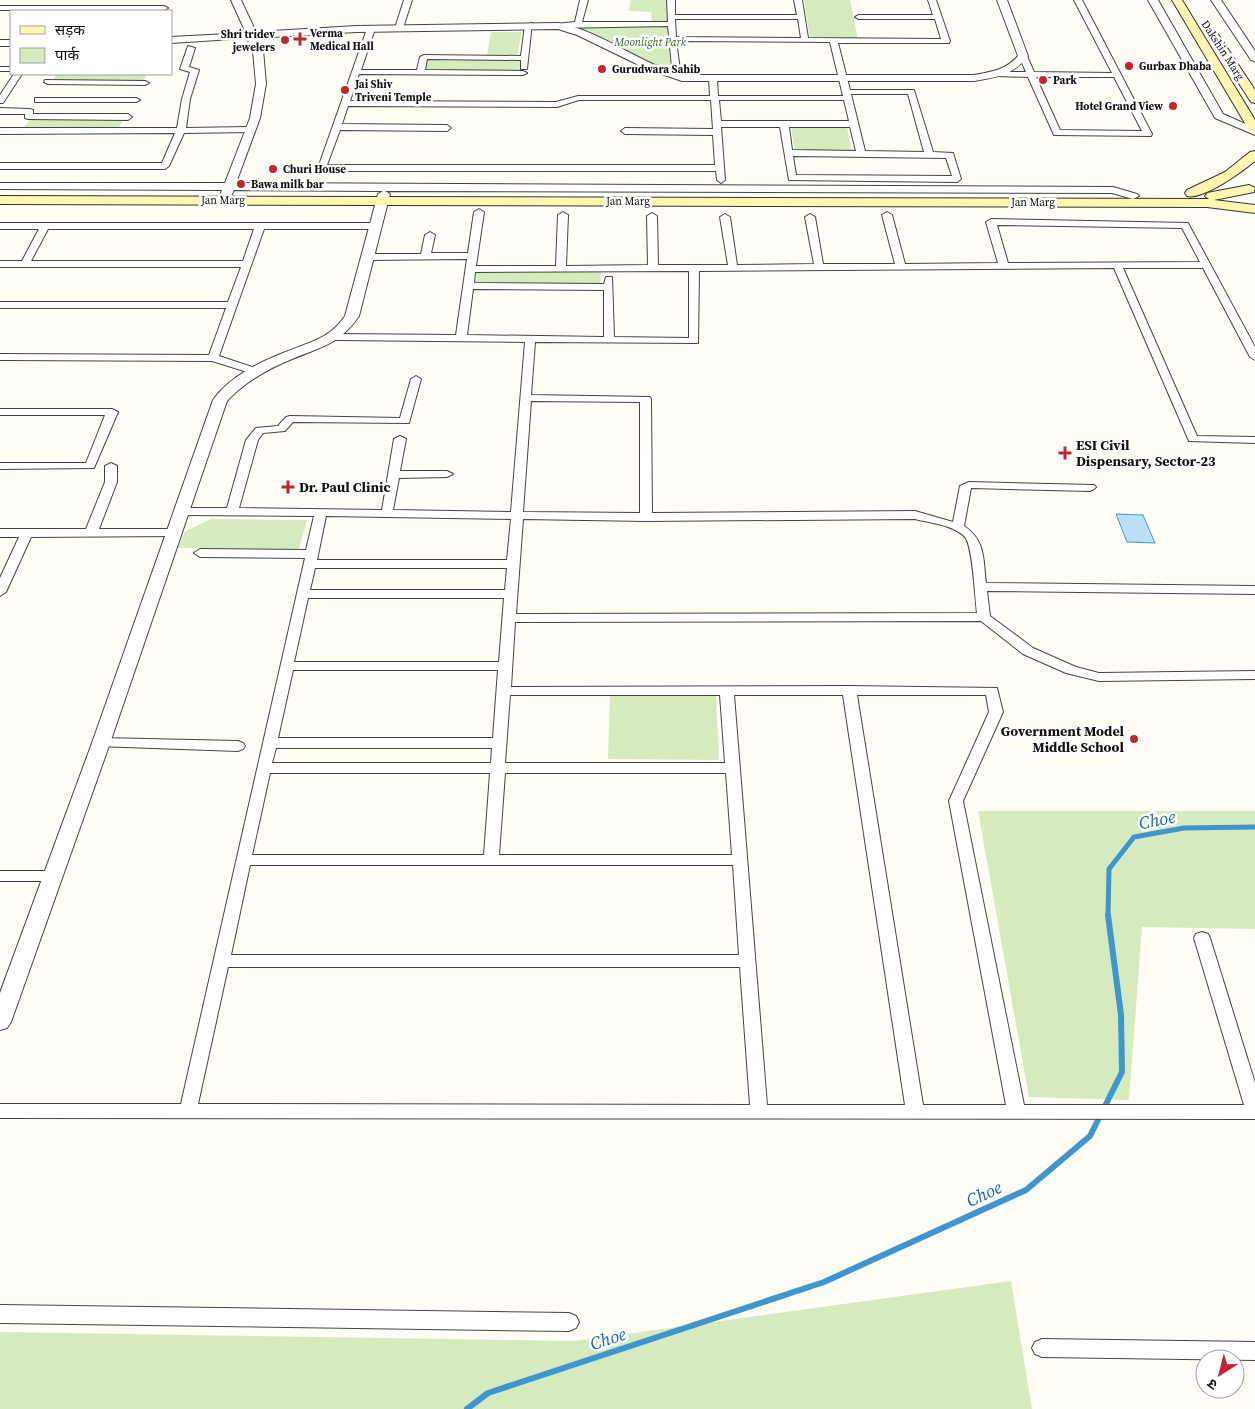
<svg xmlns="http://www.w3.org/2000/svg" width="1255" height="1409" font-family="'Source Serif 4','Noto Sans Devanagari',serif">
<style>
.green{fill:#d5ebbd}
.water{fill:#b9e0f7;stroke:#3f96cf}
.lines{fill:none;stroke-linecap:round;stroke-linejoin:round}
.stream-far1{stroke:#3f96cf;stroke-width:5}
.stream{stroke:#3f96cf;stroke-width:6}
.minor-casing{stroke:#444;stroke-width:2}
.tertiary-casing{stroke:#444;stroke-width:2}
.secondary-casing{stroke:#333;stroke-width:2}
.minor{fill:#fff;fill-rule:evenodd}
.tertiary{fill:#fff;fill-rule:evenodd}
.secondary{fill:#fff6b0;fill-rule:evenodd}
.poi-dot{fill:#c4262e;stroke:#fff;stroke-width:2}
.labels{text-anchor:middle;stroke-width:5;stroke-linejoin:round;paint-order:stroke}
.far-poi-label{font-size:11px;font-weight:bold;fill:#111;stroke:#fff;text-anchor:start}
.far-park-label{font-size:11px;font-style:italic;fill:#2f6b1f;stroke:#fff}
.far-street-label{font-size:11px;fill:#111;stroke:#fff}
.poi-label{font-size:14px;font-weight:bold;fill:#111;stroke:#fff;text-anchor:start}
.near-water-label{font-size:18px;font-style:italic;fill:#1768a6;stroke:#fff}
</style>
<rect width="100%" height="100%" fill="#fffdf5"/>
<g class="green">
<polygon points="631,0 672,0 670,72 563,22 652,22 651,12 629,11"/>
<polygon points="804,0 850,0 858,40 810,40"/>
<polygon points="491,32 522,32 517,56 487,55"/>
<polygon points="424,57 525,58 523,73 420,72"/>
<polygon points="57,74 147,74 143,82 52,81"/>
<polygon points="30,118 124,118 117,131 22,131"/>
<polygon points="791,127 847,127 852,151 795,151"/>
<polygon points="477,272 601,272 600,284 475,283"/>
<polygon points="211,519 307,520 299,549 178,548 184,532"/>
<polygon points="610,695 716,695 719,760 608,759"/>
<polygon points="978,811 1255,811 1255,929 1142,927 1129,1100 1029,1097"/>
<polygon points="1011,1281 1032,1409 0,1409 0,1332 575,1341"/>
</g>
<polygon class="water" points="1116,514 1143,515 1155,543 1127,542"/>
<g class="lines">
<polyline class="stream-far1" points="1108,916 1109,869 1134,837 1184,828 1255,827"/>
<polyline class="stream" points="467,1409 488,1393 824,1282 1026,1190 1090,1136 1122,1072 1121,1015 1108,915"/>
<g class="minor-casing">
<g id="minor">
<polygon points="404,0 412,0 403,28 399,30 395,28"/>
<path d="M580 0H588L582 22H668L667 0H675V15H797L794 0H802L808 38 941 39 935 19H859L855 17 859 15H933L928 0H936L950 41 949 43H838L850 90H914L933 152 953 153 961 179 957 182 789 180 780 127H721L725 180 721 183 717 180 716 171H322L318 168 367 29 371 27 375 29 361 70H417L420 57 424 55 521 56 525 25 532 23 527 69H521V60L427 59 425 70 523 71 527 73 523 75 359 74 350 101 556 102 578 96H710L709 79 713 77 717 79 718 96H843L830 42 676 41 681 77 677 79 673 77 668 26 555 28V24L575 22ZM675 19H798L801 38 676 37ZM851 94H908L924 152 865 151ZM579 100H711L713 129 625 128 621 131 625 134 713 135 715 165H327L340 130 447 131 451 128 447 125 342 124 348 106 557 107ZM719 100H844L849 121H721ZM789 127H850L856 151 792 150ZM793 156 946 158 952 176 796 175Z"/>
<path d="M1074 0H1082L1152 134 1151 136 1054 135 1028 77 997 76 993 74 997 72H1026L1019 56 1023 54 1027 56 1034 72 1112 73ZM1036 77H1114L1142 131 1060 130Z"/>
<polygon points="0,6 164,6 168,8 164,10 0,10"/>
<polygon points="188,46 195,48 189,67 199,70 190,99 186,128 250,127 253,128 253,132 184,133 169,166 165,169 0,169 0,163 162,163 175,133 0,134 0,128 177,128 182,99 190,72 180,69"/>
<rect x="0" y="67" width="11" height="4"/>
<polygon points="14,74 22,74 3,103 0,103 0,95"/>
<polygon points="45,80 145,81 149,83 145,85 48,84 44,82"/>
<polygon points="35,98 136,98 140,100 136,102 35,102"/>
<polygon points="0,108 30,109 33,110 33,114 128,114 132,117 128,120 28,119 25,118 25,114 0,114"/>
<path d="M479 209 484 212 476 266H556L558 215 563 212 568 215 566 266 648 265 647 216 652 213 657 216 658 265H728L720 217 725 214 730 217 737 265 814 264 805 217 810 214 815 217 823 264H895L882 215 887 212 892 215 905 264 998 263 986 222 991 219 1188 223 1255 347V360L1250 357 1203 268H1123L1197 436 1255 437V443L1189 441 1114 268 699 271 698 343 535 342 531 395 650 397 651 399 652 513 915 511 953 522 960 486 969 482 1094 485 1096 487 1094 489 1090 491 971 488 964 526C986 541 983 559 986 583L1255 586V594L987 591 990 616 1033 648 1076 667 1099 673 1255 671V679L1099 681 1066 673 1023 654 981 621 515 622 511 687 849 686 997 688 1003 712 963 801 1024 1105H1244L1194 938 1196 934 1202 932 1208 934 1210 938 1255 1083V1119L0 1118V1104H181L305 558 200 557 194 553 200 549 306 550 314 516 180 515 174 511 176 508H227L246 440 256 428 278 426 286 417 290 416 400 418 411 379 416 376 421 379 409 423 293 422 285 431 263 433 258 440 239 508 382 510 394 439 400 436 406 439 400 471H447L453 474 447 477 399 478 393 510 511 512 525 342 335 340 330 337 335 334 456 335 467 259 368 260 363 257 368 254H421L425 235 430 232 435 235 431 253H468L474 212ZM997 225 1182 228 1200 262 1008 263ZM689 271V338L614 337 612 277H606L604 284 474 283 475 272ZM473 289 604 290V337L467 335ZM531 401 640 402V513L523 512ZM326 516 511 519 507 560H317ZM523 519 646 521 915 519C930 523 954 525 965 537 973 546 975 599 977 613L516 614ZM315 568H507L505 590H310ZM308 598H504L499 662H294ZM293 670H498L493 738H278ZM510 695H720L725 763H505ZM734 695H843L905 1105H767ZM857 695H986L989 712 949 801 1006 1105H923ZM276 748H492L491 763H272ZM270 773H490L484 855H252ZM505 773H726L732 855H499ZM250 865H733L739 955H231ZM228 967H740L750 1105 198 1104Z"/>
<path d="M0 223H376L381 226 376 229H264L219 356 261 370 262 372 257 375 212 361 0 360V354L209 355 226 308H0V302H228L241 267H0V261H22L39 229H0ZM48 229H254L243 261H31Z"/>
<polygon points="0,409 112,409 118,412 94,468 0,469 0,463 86,463 105,415 0,415"/>
<polygon points="111,463 117,466 117,482 99,529 174,529 178,530 180,533 178,536 31,537 6,592 0,596 0,578 19,537 0,537 0,529 86,529 105,482 105,466"/>
<polygon points="101,738 238,741 243,743 245,746 243,749 238,751 96,746 94,743 96,740"/>
<polygon points="0,871 52,871 57,872 60,876 57,880 52,881 0,881"/>
<polygon points="0,1305 569,1313 576,1316 579,1322 576,1328 569,1331 0,1323"/>
<polygon points="1042,1339 1255,1342 1255,1360 1042,1357 1035,1354 1032,1348 1035,1342"/>
</g>
</g>
<g class="tertiary-casing">
<g id="tertiary">
<path d="M231 0H241L256 32 356 26 558 23C601 31 639 63 682 75H974C991 72 1006 70 1018 56L997 0H1007L1028 56C1014 75 996 77 974 81H682L647 69 577 35 558 29 356 32 257 38 259 46 263 50 266 84 260 118 236 183 1113 187 1137 194 1139 196 1133 199 1112 193 385 191 390 194 359 316C340 344 321 347 292 359 268 369 244 382 227 401L110 743 11 1022 7 1028 0 1030V993L92 743 213 400C229 377 258 363 283 353 307 343 330 339 345 316L378 194 383 191 234 190 229 200 225 201 219 198 222 190 0 189V183H225L250 118 256 84 253 51 249 47 248 38 171 43V37L246 33Z"/>
<polygon points="1148,0 1158,0 1223,114 1255,128 1255,135 1215,118"/>
<polygon points="1211,0 1221,0 1255,51 1255,61 1251,60"/>
<rect x="0" y="40" width="11" height="6"/>
</g>
</g>
<g class="secondary-casing">
<g id="secondary">
<polygon points="1172,0 1182,0 1255,120 1255,134 1249,130"/>
<polygon points="1212,30 1216,31 1255,90 1255,103 1251,102 1206,33"/>
<path d="M1255 151V161C1242 172 1203 200 1187 196L1185 193 1187 190 1225 172 1250 152Z"/>
<polygon points="1249,185 1255,188 1254,192 1214,200 1255,205 1255,213 1207,207 0,204 0,196 1209,199 1205,196 1207,193"/>
</g>
</g>
<use href="#minor" class="minor"/>
<use href="#tertiary" class="tertiary"/>
<use href="#secondary" class="secondary"/>
</g>
<g class="poi-dot">
<path d="M297.5 31.5h5v5h5v5h-5v5h-5v-5h-5v-5h5z"/>
<circle cx="285" cy="40" r="5"/>
<circle cx="1129" cy="66" r="5"/>
<circle cx="602" cy="69" r="5"/>
<circle cx="1043" cy="80" r="5"/>
<circle cx="345" cy="90" r="5"/>
<circle cx="1173" cy="106" r="5"/>
<circle cx="273" cy="169" r="5"/>
<circle cx="241" cy="184" r="5"/>
<path d="M1062.5 445.5h5v5h5v5h-5v5h-5v-5h-5v-5h5z"/>
<path d="M285.5 479.5h5v5h5v5h-5v5h-5v-5h-5v-5h5z"/>
<circle cx="1134" cy="739" r="5"/>
</g>
<g class="labels">
<g class="far-poi-label">
<text x="310" y="37">Verma<tspan x="310" dy="13">Medical Hall</tspan></text>
<text x="275" y="38" text-anchor="end">Shri tridev<tspan x="275" dy="13">jewelers</tspan></text>
<text x="1139" y="70">Gurbax Dhaba</text>
<text x="612" y="73">Gurudwara Sahib</text>
<text x="1053" y="84">Park</text>
<text x="355" y="88">Jai Shiv<tspan x="355" dy="13">Triveni Temple</tspan></text>
<text x="1163" y="110" text-anchor="end">Hotel Grand View</text>
<text x="283" y="173">Churi House</text>
<text x="251" y="188">Bawa milk bar</text>
</g>
<g class="far-park-label">
<text x="650" y="46">Moonlight Park</text>
</g>
<g class="far-street-label">
<text transform="translate(1223 50) rotate(57)" y="4">Dakshin Marg</text>
<text x="223" y="204">Jan Marg</text>
<text x="628" y="205">Jan Marg</text>
<text x="1033" y="206">Jan Marg</text>
</g>
<g class="poi-label">
<text x="1076" y="450">ESI Civil<tspan x="1076" dy="16">Dispensary, Sector-23</tspan></text>
<text x="299" y="492">Dr. Paul Clinic</text>
<text x="1124" y="736" text-anchor="end">Government Model<tspan x="1124" dy="16">Middle School</tspan></text>
</g>
<g class="near-water-label">
<text transform="translate(1157 820) rotate(-11)" y="6">Choe</text>
<text transform="translate(984 1194) rotate(-25)" y="6">Choe</text>
<text transform="translate(608 1339) rotate(-18)" y="6">Choe</text>
</g>
</g>
<rect x="10" y="10" width="162" height="65" fill="#ffffff" stroke="#a0a0a0"/>
<rect x="20" y="26" width="25" height="8" fill="#fff6b0" stroke="#a0a0a0"/>
<text x="55" y="35" font-size="15" fill="#111111">सड़क</text>
<rect x="20" y="48" width="25" height="15" fill="#d5ebbd" stroke="#a0a0a0"/>
<text x="55" y="60" font-size="15" fill="#111111">पार्क</text>
<g transform="translate(1220 1374) rotate(216)"><circle r="24" fill="#ffffff" stroke="#a0a0a0"/>
<path d="M0-4L9 19L0 12L-9 19Z" fill="#c4262e"/>
<text y="-8" font-size="14" font-weight="bold" text-anchor="middle" fill="#111111">उ</text>
</g>
</svg>
